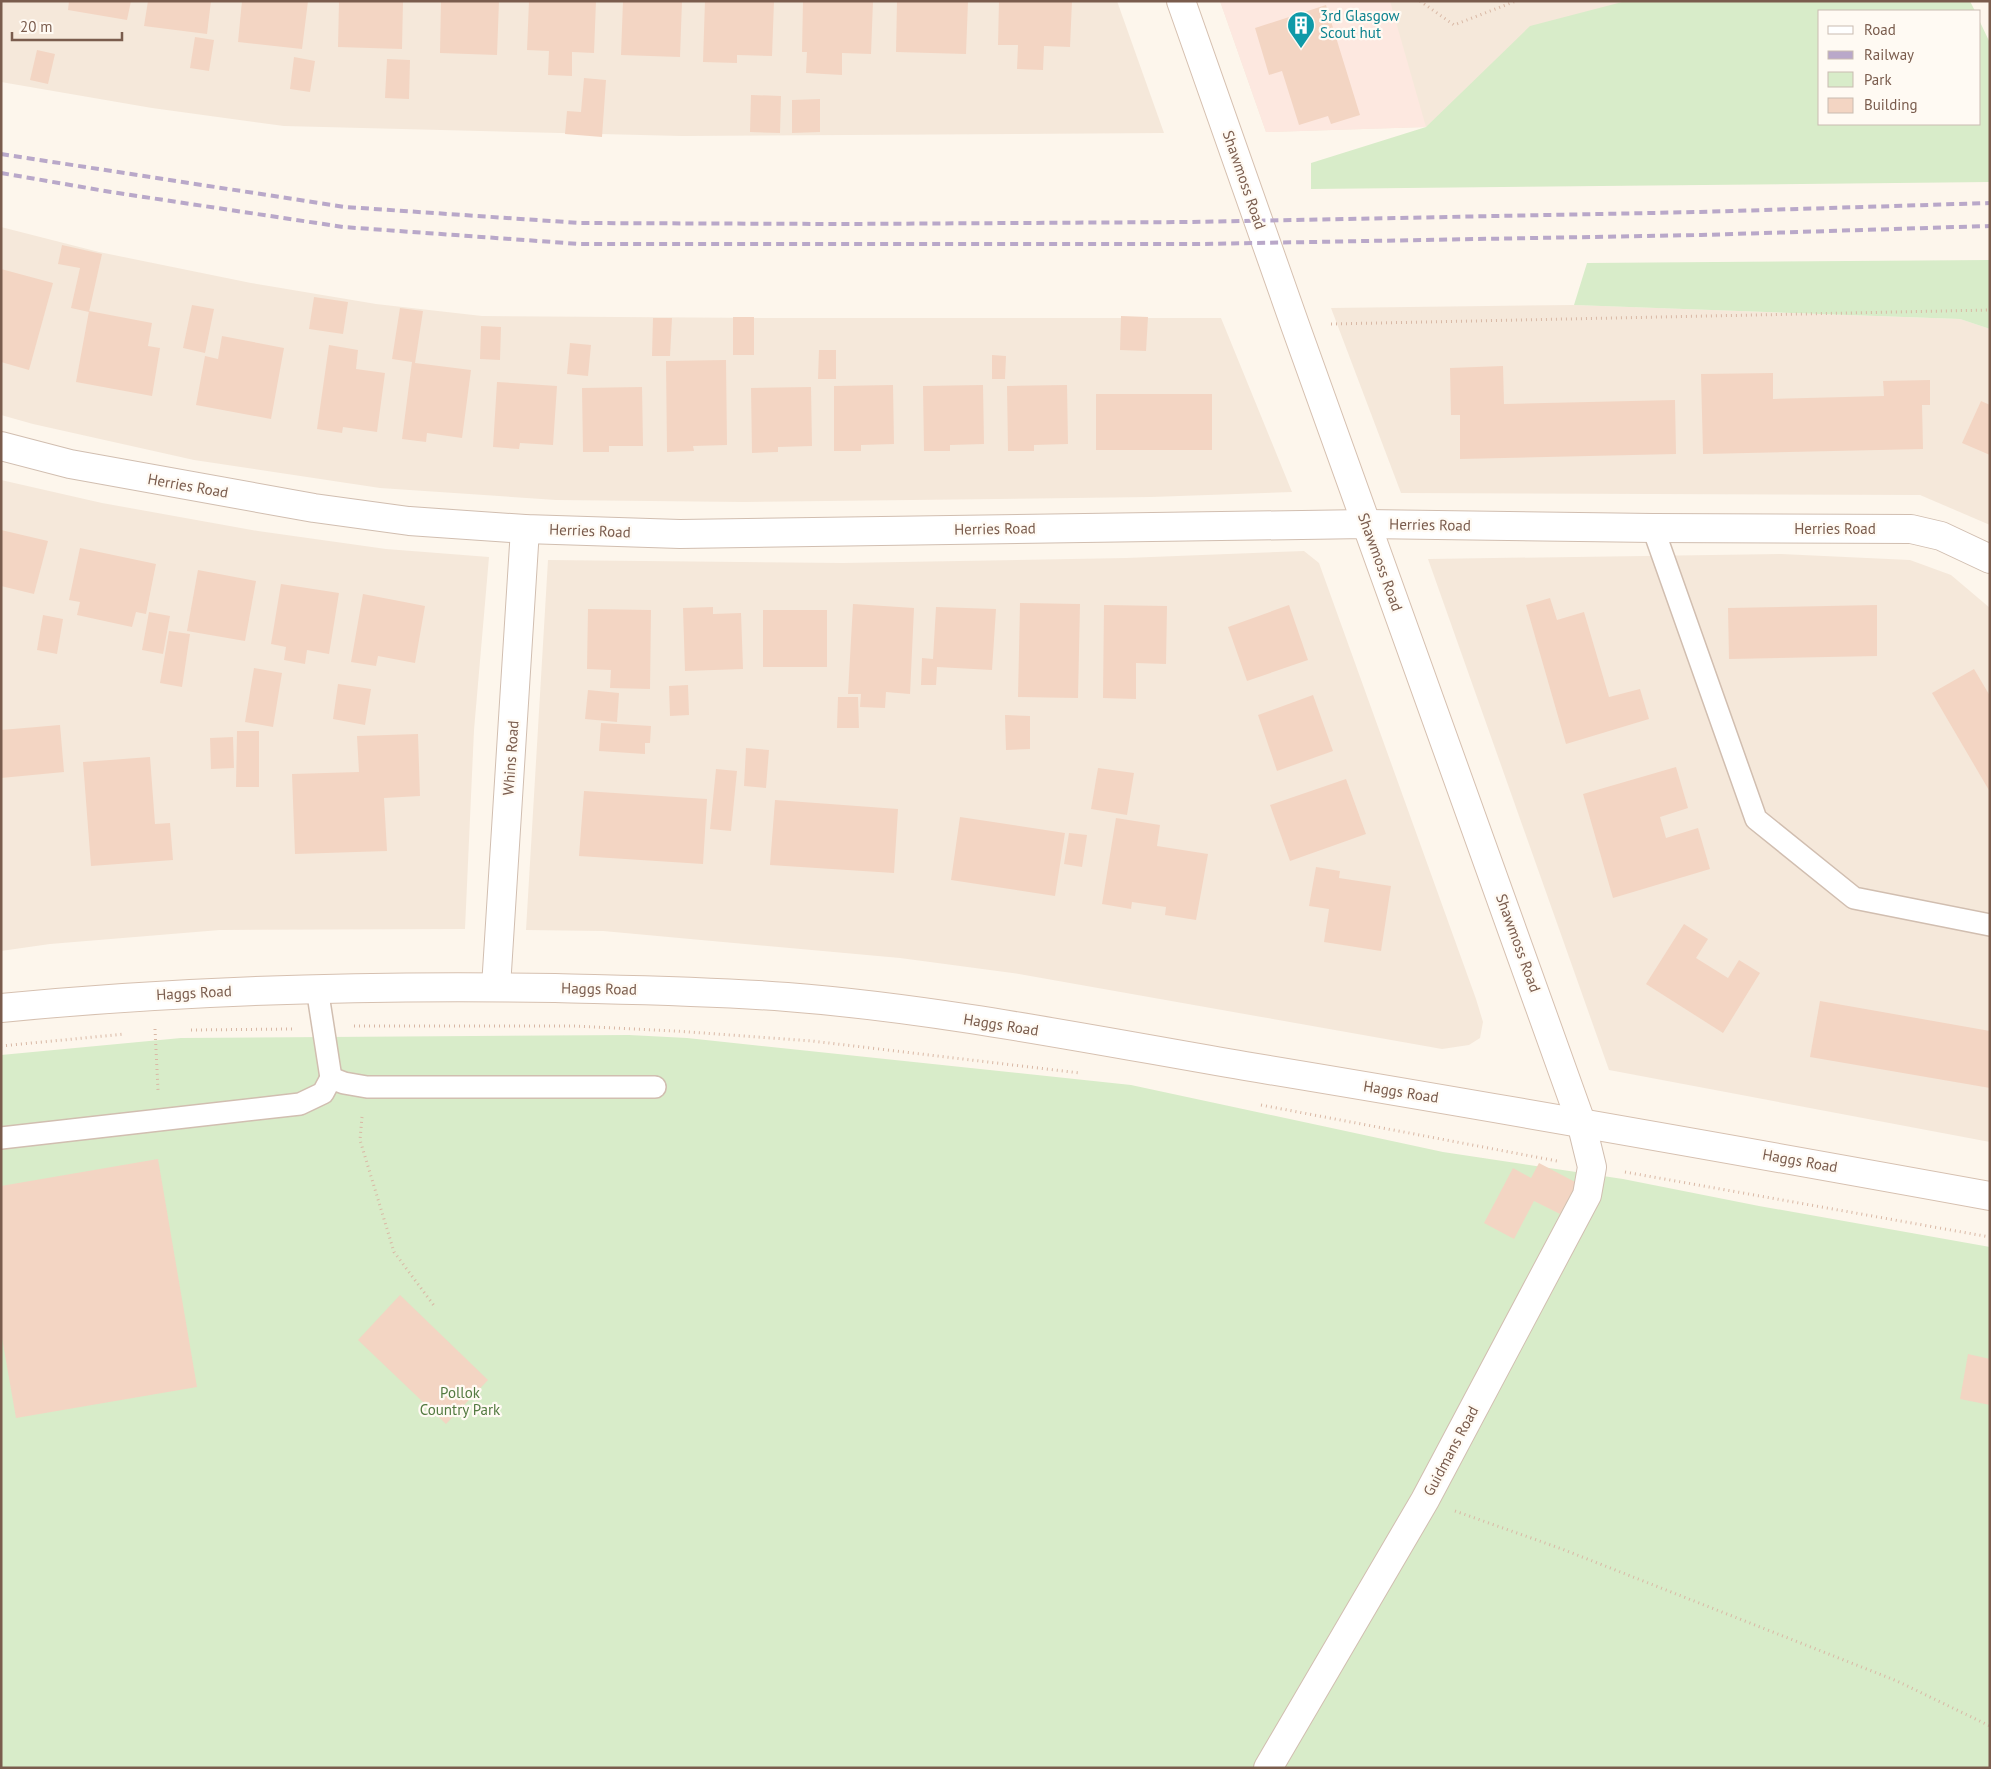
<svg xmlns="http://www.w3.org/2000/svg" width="1991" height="1769" font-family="'PT Sans',sans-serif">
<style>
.residential{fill:#f5e8da}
.commercial{fill:#fde8e0}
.green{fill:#d8ecc9}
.building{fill:#f3d5c3}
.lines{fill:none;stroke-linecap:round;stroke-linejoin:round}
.lane-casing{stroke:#d1beb0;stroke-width:24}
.street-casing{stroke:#d1beb0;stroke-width:30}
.secondary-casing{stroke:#d6c0b0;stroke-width:30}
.path{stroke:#d9b8a5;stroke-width:3;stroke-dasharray:1 4;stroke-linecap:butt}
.lane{stroke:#fff;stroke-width:21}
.street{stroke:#fff;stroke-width:28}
.secondary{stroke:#fff;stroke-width:28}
.rail{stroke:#b9a8c9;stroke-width:4;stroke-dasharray:8 5;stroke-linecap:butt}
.labels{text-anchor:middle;stroke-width:4.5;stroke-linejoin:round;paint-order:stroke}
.culture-label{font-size:15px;fill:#0d838f;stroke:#fffaf3;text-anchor:start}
.street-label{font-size:15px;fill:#7a5c4d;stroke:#fffaf3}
.park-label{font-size:15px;fill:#537a41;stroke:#fffaf3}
</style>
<rect width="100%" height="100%" fill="#fdf6ec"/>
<g class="residential">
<polygon points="1,1 1117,1 1164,133 682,136 284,126 152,108 1,82"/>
<polygon points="1220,1 1710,1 1426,127 1266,132"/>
<polygon points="1,227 99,252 251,283 376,304 482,316 766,318 1221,318 1292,492 1151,497 744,502 556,500 380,488 194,460 33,424 1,415"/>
<polygon points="1574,305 1960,319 1990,329 1990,525 1920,495 1401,493 1331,308"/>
<polygon points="1,480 102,503 258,531 386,549 489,557 474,730 465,929 220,930 50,944 1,951"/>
<polygon points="1304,551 1319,563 1476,999 1483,1022 1480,1038 1469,1045 1442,1049 1019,974 900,958 603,931 526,930 548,560 843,563 1126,558"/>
<polygon points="1781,554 1910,560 1951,575 1990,608 1990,1142 1609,1070 1428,559"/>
</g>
<polygon class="commercial" points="1220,1 1390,1 1426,127 1266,132"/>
<g class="green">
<polygon points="1626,1 1970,1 1975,11 1820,11 1820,124 1980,124 1980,22 1990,43 1990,182 1311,189 1311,163 1426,127 1530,26"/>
<polygon points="1990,260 1990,329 1960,319 1574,305 1587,263"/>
<polygon points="629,1035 687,1038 1131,1085 1443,1152 1623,1179 1759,1206 1990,1247 1990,1768 1,1768 1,1055 181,1038"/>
</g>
<g class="building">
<polygon points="69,1 131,1 127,20 68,10"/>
<polygon points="148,1 211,1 207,34 144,26"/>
<polygon points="242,1 308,1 302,49 238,42"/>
<polygon points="339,1 403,1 402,49 338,47"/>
<polygon points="441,1 499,1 497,55 440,53"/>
<polygon points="529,1 596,1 594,53 572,52 572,76 548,75 549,51 527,50"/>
<polygon points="623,1 682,1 680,57 621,55"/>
<polygon points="705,1 774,1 772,56 737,55 737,63 703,62"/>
<polygon points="803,1 873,1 871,54 842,53 842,75 806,73 807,52 802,52"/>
<polygon points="897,1 968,1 966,54 896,52"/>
<polygon points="999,1 1072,1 1070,47 1044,46 1043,70 1017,69 1018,45 998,45"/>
<polygon points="1326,5 1360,115 1331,124 1328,116 1299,125 1282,71 1269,75 1255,28"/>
<polygon points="195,37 214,40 209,71 190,68"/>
<polygon points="37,50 55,54 48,84 30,80"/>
<polygon points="294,57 315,61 310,92 290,89"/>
<polygon points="387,59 410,60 409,99 385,98"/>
<polygon points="584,78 606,80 602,137 565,134 567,111 581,112"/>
<polygon points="751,95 781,96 780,133 750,132"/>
<polygon points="820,99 820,132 792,133 792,100"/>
<polygon points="62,245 102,254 89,312 71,308 80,268 58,264"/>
<polygon points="1,269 53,283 29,370 1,362"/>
<polygon points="314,297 348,302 343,334 309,329"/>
<polygon points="192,305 214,309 205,353 183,348"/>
<polygon points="400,308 423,311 415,363 471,370 462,438 427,433 426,442 402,439 412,362 392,359"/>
<polygon points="89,311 152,323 148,346 160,348 152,396 76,382"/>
<polygon points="1121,316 1148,317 1146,351 1120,350"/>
<rect x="733" y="317" width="21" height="38"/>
<polygon points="653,318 672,318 670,356 652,356"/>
<polygon points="481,326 501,327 500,360 480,359"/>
<polygon points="222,336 284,348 271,419 196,405 205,356 218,359"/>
<polygon points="570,343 591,345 588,376 567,374"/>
<polygon points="329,345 358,350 356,369 385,373 377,432 343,427 342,433 317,429"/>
<polygon points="819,350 836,350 836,379 818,379"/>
<polygon points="992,355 1006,356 1005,379 992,379"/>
<polygon points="726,360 727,445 693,446 694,451 667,452 666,361"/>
<polygon points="1503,366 1504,404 1675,400 1676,454 1460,459 1460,415 1451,415 1450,368"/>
<polygon points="1773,373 1773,399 1884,396 1883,381 1930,380 1930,405 1922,405 1923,449 1703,454 1701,374"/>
<polygon points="497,382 557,386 553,445 520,443 519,449 493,447"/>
<polygon points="893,385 894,444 861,445 861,451 834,451 834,386"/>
<polygon points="983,385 984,444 950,445 950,451 924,451 923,386"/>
<polygon points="1067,385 1068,444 1034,445 1034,451 1008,451 1007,386"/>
<polygon points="642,387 643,446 609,446 609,452 583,452 582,388"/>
<polygon points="811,387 812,446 778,447 778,452 752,453 751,388"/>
<rect x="1096" y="394" width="116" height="56"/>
<polygon points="1981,401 1990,405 1990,455 1962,443"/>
<polygon points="1,530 48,541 34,594 1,586"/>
<polygon points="80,548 156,564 146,614 136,612 132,627 77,615 80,602 69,600"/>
<polygon points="198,570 256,581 245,641 187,631"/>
<polygon points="281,584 339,593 329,654 307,650 305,664 284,660 286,647 271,644"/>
<polygon points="363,594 425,606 415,663 378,656 376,666 351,662"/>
<polygon points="1550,598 1557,620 1584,612 1609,697 1640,689 1649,719 1566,744 1526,605"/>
<polygon points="1020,603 1080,604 1078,698 1018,697"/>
<polygon points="853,604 914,608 910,694 886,692 885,708 860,707 861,694 848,694"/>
<polygon points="1104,605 1167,606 1166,664 1136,663 1136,699 1103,698"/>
<polygon points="1289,605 1308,660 1247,681 1228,627"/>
<polygon points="1877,605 1877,656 1729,659 1728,608"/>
<polygon points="713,607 713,614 741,613 743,669 685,671 683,608"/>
<polygon points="936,607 996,609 992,670 937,667 936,685 921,685 922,658 933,659"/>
<polygon points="588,609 651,610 650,689 610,688 611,670 587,669"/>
<rect x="763" y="610" width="64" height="57"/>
<polygon points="149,612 170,616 163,654 142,650"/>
<polygon points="43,615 63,619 57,654 37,650"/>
<polygon points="169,631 190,634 182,687 160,683"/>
<polygon points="254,668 282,673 273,727 245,722"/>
<polygon points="1974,669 1990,696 1990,792 1932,693"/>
<polygon points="338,684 371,689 365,725 333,719"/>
<polygon points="688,685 689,715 670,716 669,686"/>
<polygon points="588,690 619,693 617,722 585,719"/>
<polygon points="1313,695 1333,751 1277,771 1258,715"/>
<polygon points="838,697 858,697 859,728 837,728"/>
<polygon points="1005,715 1030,716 1030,749 1006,750"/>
<polygon points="601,723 651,726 650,743 645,743 645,754 599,751"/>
<polygon points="60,725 64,772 1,778 1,730"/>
<polygon points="237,731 259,731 259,787 236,787"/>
<polygon points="418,734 420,796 384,798 387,851 295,854 292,774 359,772 357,736"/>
<polygon points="233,737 234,768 211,769 210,738"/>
<polygon points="746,748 769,750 766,788 744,786"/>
<polygon points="150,757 155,824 170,823 173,860 91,866 83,762"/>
<polygon points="1676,767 1688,808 1660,817 1666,838 1698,828 1710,869 1613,898 1583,794"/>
<polygon points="1098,768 1134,773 1127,815 1091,809"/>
<polygon points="716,769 737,771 731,831 710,829"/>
<polygon points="1346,779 1366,834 1290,861 1270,805"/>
<polygon points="584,791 707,799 703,864 579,856"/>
<polygon points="775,800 898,809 894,873 770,865"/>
<polygon points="960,817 1065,833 1055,896 951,880"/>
<polygon points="1116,818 1160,825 1157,846 1208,854 1196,920 1165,915 1166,907 1132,902 1131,909 1102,904"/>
<polygon points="1069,833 1087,835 1082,867 1064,864"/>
<polygon points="1316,867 1340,871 1339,878 1391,886 1381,951 1324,942 1329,909 1309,906"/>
<polygon points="1684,924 1708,939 1696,958 1728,978 1739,960 1760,973 1723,1033 1646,984"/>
<polygon points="1820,1001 1990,1031 1990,1088 1810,1057"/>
<polygon points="158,1159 197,1387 16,1418 1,1332 1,1186"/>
<polygon points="1539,1163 1577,1183 1560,1214 1534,1201 1514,1239 1484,1223 1513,1168 1531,1178"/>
<polygon points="400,1295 488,1380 446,1424 358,1340"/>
<polygon points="1968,1354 1990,1359 1990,1405 1960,1399"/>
</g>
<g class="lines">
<g class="lane-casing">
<g id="lane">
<polyline points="1653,528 1756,819 1854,898 1990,925"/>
<polyline points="317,988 331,1078"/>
<polyline points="1,1138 300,1104 323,1093 331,1078 344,1083 367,1087 655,1087"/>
</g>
</g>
<g class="street-casing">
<g id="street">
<polyline points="1,446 70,464 314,508 409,521 525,529 680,534 1366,524 1653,528 1911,529 1941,536 1990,559"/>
<polyline points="496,987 525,529"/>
<polyline points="1268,1768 1425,1500 1587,1195 1592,1167 1581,1122"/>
</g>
</g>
<g class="secondary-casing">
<g id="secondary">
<polyline points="1181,1 1295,325 1581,1122"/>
<path d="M1 1008C185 990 370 985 555 988 632 990 710 991 787 997 940 1009 1093 1040 1245 1066 1494 1107 1742 1151 1990 1196"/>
</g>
</g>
<g class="path">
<polyline points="1420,1 1454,25 1516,1"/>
<polyline points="1331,324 1990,310"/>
<polyline points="354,1026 574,1026 676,1031 812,1041 1080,1073"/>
<polyline points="155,1029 158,1090"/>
<polyline points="191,1030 292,1029"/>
<polyline points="1,1046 125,1034"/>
<polyline points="1261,1105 1557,1161"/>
<polyline points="362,1117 360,1140 394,1252 435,1307"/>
<polyline points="1625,1172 1990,1237"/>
<polyline points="1455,1511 1562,1549 1897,1681 1990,1726"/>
</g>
<use href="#lane" class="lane"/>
<use href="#street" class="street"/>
<use href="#secondary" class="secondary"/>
<g class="rail">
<polyline points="1,154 345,207 581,223 843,224 1192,222 1700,212 1990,203"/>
<polyline points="1,173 111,192 343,227 580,244 1200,244 1701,235 1990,226"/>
</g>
</g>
<defs>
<g id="building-pin" transform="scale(1.4375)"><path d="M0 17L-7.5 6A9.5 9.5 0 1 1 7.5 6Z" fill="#0f9aa8" stroke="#fffaf3"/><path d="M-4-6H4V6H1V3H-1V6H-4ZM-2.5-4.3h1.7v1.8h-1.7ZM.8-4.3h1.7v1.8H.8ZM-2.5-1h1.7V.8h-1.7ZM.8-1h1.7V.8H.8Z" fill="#fff"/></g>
</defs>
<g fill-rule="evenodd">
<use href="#building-pin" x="1301" y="25"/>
</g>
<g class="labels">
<g class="culture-label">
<text x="1320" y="21">3rd Glasgow<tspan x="1320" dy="17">Scout hut</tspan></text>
</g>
<g class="street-label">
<text transform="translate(1244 180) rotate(71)" y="5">Shawmoss Road</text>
<text transform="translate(188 486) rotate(10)" y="5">Herries Road</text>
<text transform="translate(1430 525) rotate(1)" y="5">Herries Road</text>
<text transform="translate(995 529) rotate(-1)" y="5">Herries Road</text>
<text x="1835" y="534">Herries Road</text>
<text transform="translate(590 531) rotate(2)" y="5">Herries Road</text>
<text transform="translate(1380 562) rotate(70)" y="5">Shawmoss Road</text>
<text transform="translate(511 758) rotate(-86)" y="5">Whins Road</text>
<text transform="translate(1518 943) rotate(70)" y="5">Shawmoss Road</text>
<text transform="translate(599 989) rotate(1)" y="5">Haggs Road</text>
<text transform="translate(194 993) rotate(-3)" y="5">Haggs Road</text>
<text transform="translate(1001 1025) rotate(9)" y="5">Haggs Road</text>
<text transform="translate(1401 1092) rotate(9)" y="5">Haggs Road</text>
<text transform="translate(1800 1161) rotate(10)" y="5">Haggs Road</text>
<text transform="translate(1451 1451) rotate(-62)" y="5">Guidmans Road</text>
</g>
<g class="park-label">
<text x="460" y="1398">Pollok<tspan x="460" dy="17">Country Park</tspan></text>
</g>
</g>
<rect width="1991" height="1769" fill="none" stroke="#7a5c4d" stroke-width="5"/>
<rect x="1818" y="10" width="162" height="115" fill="#fffaf3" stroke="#cabbb1"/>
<rect x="1828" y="26" width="25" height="8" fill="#ffffff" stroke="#cabbb1"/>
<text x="1864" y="35" font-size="15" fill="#7a5c4d">Road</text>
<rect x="1828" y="51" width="25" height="8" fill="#b9a8c9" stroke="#cabbb1"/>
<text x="1864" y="60" font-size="15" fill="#7a5c4d">Railway</text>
<rect x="1828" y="72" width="25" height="15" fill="#d8ecc9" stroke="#cabbb1"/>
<text x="1864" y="85" font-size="15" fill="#7a5c4d">Park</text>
<rect x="1828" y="98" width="25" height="15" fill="#f3d5c3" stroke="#cabbb1"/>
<text x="1864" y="110" font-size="15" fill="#7a5c4d">Building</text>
<path d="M12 32v8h110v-8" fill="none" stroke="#7a5c4d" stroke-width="2.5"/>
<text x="20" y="32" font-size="15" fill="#7a5c4d" stroke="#fffaf3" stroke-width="4" paint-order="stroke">20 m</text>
</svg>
